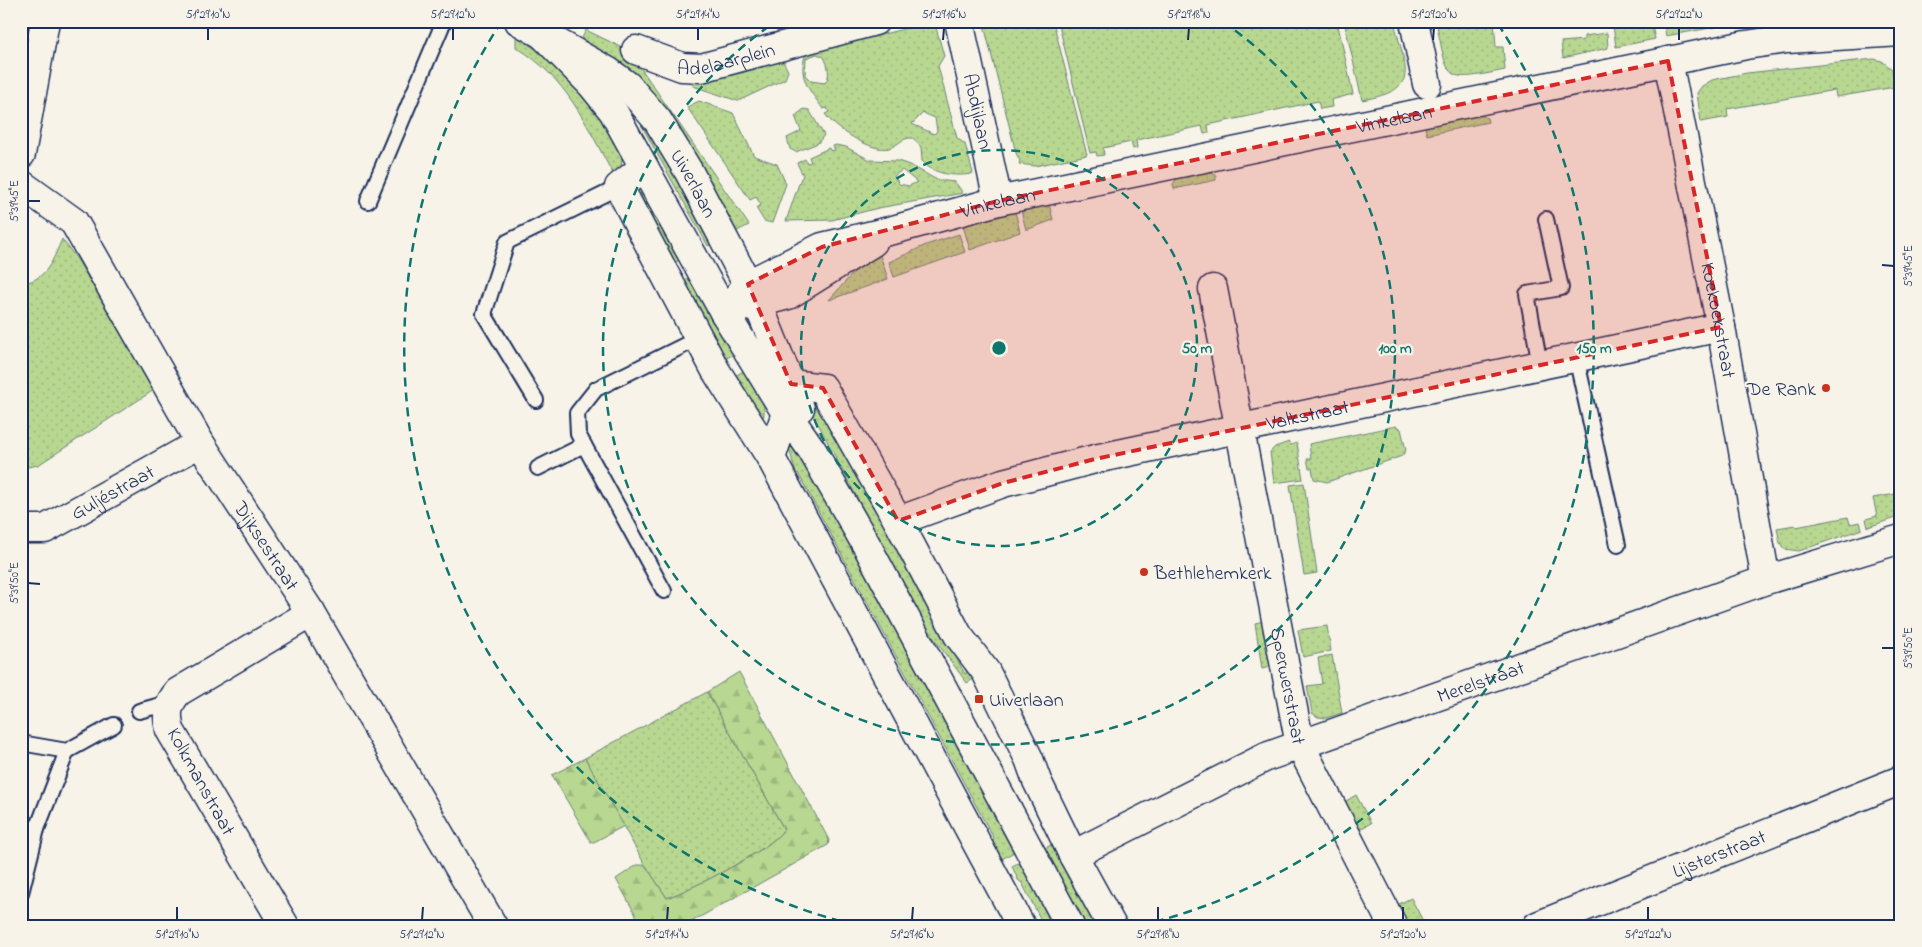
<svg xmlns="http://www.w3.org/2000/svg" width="1922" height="947" font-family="'Indie Flower',sans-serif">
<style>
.green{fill:url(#green-dots);stroke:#6a8377;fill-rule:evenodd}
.forest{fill:url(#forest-firs);stroke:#6a8377}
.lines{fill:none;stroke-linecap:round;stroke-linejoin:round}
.service-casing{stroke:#1b2f5e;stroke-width:18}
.minor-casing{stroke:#1b2f5e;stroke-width:31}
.secondary-casing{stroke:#1b2f5e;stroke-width:31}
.service{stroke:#f7f3e8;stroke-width:14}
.minor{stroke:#f7f3e8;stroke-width:28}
.secondary{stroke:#f7f3e8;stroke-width:28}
.marked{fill:#d62828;fill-opacity:0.2;stroke:#d62828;stroke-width:4;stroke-dasharray:10 6;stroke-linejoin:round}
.ticks{fill:none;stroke:#1b2f5e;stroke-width:2}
.ring{fill:none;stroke:#0f766e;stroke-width:2.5;stroke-dasharray:9 6}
.poi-dot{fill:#c8321e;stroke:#f7f3e8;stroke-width:2}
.labels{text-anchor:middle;stroke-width:4.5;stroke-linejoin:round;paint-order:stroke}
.street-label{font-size:20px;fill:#1b2f5e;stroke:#f7f3e8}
.poi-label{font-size:20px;fill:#1b2f5e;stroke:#f7f3e8;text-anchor:start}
.centre{fill:#0f766e;stroke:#f7f3e8;stroke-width:2.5}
.ring-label{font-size:15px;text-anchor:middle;font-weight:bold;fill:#0f766e;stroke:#f7f3e8;stroke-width:4.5;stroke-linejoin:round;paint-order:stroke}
.neatline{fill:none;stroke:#1b2f5e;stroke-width:2}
.ticks-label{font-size:12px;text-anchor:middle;fill:#1b2f5e}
</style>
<defs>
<pattern id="green-dots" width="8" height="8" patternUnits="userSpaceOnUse" patternTransform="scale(1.25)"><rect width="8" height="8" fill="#b8d790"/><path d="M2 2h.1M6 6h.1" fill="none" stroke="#9eb97f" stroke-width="1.8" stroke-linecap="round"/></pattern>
<pattern id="forest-firs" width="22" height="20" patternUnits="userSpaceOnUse" patternTransform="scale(1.25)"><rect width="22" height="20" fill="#b8d790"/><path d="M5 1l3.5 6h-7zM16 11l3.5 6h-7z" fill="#9eb97f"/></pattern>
</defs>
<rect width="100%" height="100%" fill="#f7f3e8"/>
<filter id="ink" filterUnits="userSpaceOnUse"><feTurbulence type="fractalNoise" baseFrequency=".02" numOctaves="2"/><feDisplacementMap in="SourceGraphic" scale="10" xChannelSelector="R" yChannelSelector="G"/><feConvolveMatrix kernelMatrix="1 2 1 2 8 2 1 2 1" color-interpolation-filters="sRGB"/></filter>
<g filter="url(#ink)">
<g class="green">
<polygon points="983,21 1053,21 1087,155 1035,166 1019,164 1020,161 1016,153"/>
<polygon points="1058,21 1337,21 1353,94 1331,100 1332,107 1320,109 1318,101 1208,125 1209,133 1204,134 1202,126 1136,140 1137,148 1133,149 1131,142 1103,148 1104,155 1097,156 1096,152 1090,153"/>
<path d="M1344 21H1394C1405 70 1423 89 1362 100Z"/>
<path d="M1436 21H1494L1496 47H1503L1505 70C1442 83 1449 81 1436 21Z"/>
<polygon points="1636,21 1644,21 1645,26 1652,26 1655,39 1616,47 1613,25"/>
<polygon points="1668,21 1709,21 1716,27 1666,36 1664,24 1668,24"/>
<path d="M924 24H935L944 56 938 66 957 138 965 144 973 173 971 174C955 177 932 174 922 161L921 147 913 138C902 137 899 145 889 148 872 153 833 127 825 114L829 112 827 108 823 109C809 89 797 78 806 53ZM817 54 824 57C828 65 831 76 825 83L811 81 805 75 806 58ZM923 113 935 118 937 131 934 134 912 124Z"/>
<polygon points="586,30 629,51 749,225 731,234 607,56 582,38"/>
<polygon points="1607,33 1608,48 1563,58 1561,42 1584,40 1584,36"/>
<path d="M516 36 543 54 586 94 623 151 620 174H613C586 124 567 78 516 47Z"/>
<polygon points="782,59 788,71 785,79 738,101 693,86 691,76"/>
<polygon points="1874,59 1882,61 1892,69 1895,87 1836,97 1835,90 1727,109 1728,117 1701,122 1697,93 1702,86 1712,80 1747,73"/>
<polygon points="699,101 733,113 754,156 777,164 786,184 772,223 764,221 756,208 761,205 756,197 750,200 687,107"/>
<polygon points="636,108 717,241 708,246 633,110"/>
<polygon points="804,109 809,110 824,135 818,143 796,152 790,149 787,138 801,131 795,116"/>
<polygon points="1477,114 1487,118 1488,122 1427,135 1424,124"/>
<path d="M836 145 846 147 870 160 898 161 912 166 937 180 955 182 963 193 878 208 832 220 786 221 801 178 803 176 797 163 805 159 807 163 811 162 809 157 829 148 831 151 835 150 833 146ZM902 170 917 182 909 186 899 184 894 176Z"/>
<polygon points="1207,170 1216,175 1216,180 1174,189 1173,184 1179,176"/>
<polygon points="644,191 683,258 671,265 640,200 641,193"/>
<polygon points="1049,203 1053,220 1026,230 1021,210"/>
<polygon points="1015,211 1020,232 970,250 962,222"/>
<polygon points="959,234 965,252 894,277 889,262 926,245"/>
<path d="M62 239 77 259 154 390 38 465 28 467 21 465V283C47 281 53 259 62 239Z"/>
<polygon points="878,255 880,255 888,279 829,300 854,272"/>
<polygon points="692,276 738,352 723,360 680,282"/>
<polygon points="749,368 764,397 764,416 761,418 733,377"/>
<polygon points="815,397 965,674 967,673 948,637 975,678 967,683 926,628 807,403"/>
<polygon points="1396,426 1401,429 1406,450 1402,456 1327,482 1314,479 1312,468 1309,468 1307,459 1311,459 1309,444"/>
<polygon points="1289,442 1290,445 1297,443 1303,479 1274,483 1270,452 1275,447"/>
<polygon points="793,446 798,447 1014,852 1002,859 992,841 994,839 798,473 796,474 789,448"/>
<polygon points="1304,483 1317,573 1304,575 1290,485"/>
<polygon points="1901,493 1901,516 1868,527 1866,519 1877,516 1873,498"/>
<polygon points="1848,517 1850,524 1860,522 1862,529 1799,551 1784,549 1780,543 1777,528 1795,525 1796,527"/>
<polygon points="1264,621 1271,667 1262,669 1255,623"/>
<polygon points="1327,626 1331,651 1303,657 1298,630"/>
<polygon points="1332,655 1342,713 1326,718 1318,717 1312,713 1307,686 1322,684 1318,658"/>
<path d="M707 692 784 829C771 850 692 889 667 898L645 865 585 758Z"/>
<polygon points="1356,795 1371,823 1356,831 1341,804"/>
<polygon points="1055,843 1098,926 1085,926 1045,850 1045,848"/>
<polygon points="1018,863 1020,864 1053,926 1044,926 1022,883 1018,880 1012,866"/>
<polygon points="1411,898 1425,925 1423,926 1406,926 1395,906"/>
</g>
<g class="forest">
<path d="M739 672 829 840 828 845 684 926H642L616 879 637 865H645L667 898C691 889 772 850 784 829L707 692Z"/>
<polygon points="585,758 624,826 594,842 591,842 552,775"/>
</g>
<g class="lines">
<g class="service-casing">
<g id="service">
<polyline points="368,201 444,21"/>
<polyline points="1576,357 1618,545"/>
<polyline points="1540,365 1527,294 1561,288 1546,219"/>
<polyline points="536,400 484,314 507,242 619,187"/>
<polyline points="538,468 584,445"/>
<polyline points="664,591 578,434 577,413 596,389 699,338"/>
<polyline points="139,711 168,703"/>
<polyline points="21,743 67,751 114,725"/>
<polyline points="21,825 37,829 21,893"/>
<polyline points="37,829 67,751"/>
</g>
</g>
<g class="minor-casing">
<g id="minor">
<path id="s1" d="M959 21 998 201"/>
<polyline points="1414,21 1427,84"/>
<path id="s2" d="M636 50 682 67 701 68 875 21"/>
<path id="s3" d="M1668 61 1721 327 1766 580"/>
<polyline points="21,154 45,21"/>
<polyline points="644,167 619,187 716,371 771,458 1021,926"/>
<path id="s4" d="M21 184 74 222 200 443 311 613 493 926"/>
<path id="s5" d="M1213 289 1300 745 1393 926"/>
<polyline points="735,309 788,295 873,242"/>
<path id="s6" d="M724 312 748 284 822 247 893 230 998 201 1746 45 1787 39 1901 32"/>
<polyline points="791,384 823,388 898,521 958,635 986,672 1029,759 1037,781 1073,855 1112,926"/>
<polyline points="771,458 786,413"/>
<path id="s7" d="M898 521 1003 483 1095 459 1721 327"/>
<path id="s8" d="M21 529H45L200 443"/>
<path id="s9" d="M1073 855 1266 757 1766 580 1901 539"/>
<path d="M285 926 170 730C166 713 167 705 178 692L311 613"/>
<path id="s10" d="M1537 926 1901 780"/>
</g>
</g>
<g class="secondary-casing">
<g id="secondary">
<path id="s11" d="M519 21 609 72 627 85 658 121 689 172 758 304 800 408"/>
<polyline points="539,31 592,85 613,111 724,312 786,413 812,450 867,546 1070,926"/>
</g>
</g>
<use href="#service" class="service"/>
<use href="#minor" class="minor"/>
<use href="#secondary" class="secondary"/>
</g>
</g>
<path class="marked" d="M1668 61 1721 327 1095 459 1003 483 898 521 823 388 791 384 748 284 822 247 998 201Z"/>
<path class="ticks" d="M208 40V28M453 40V28M698 40V28M943 40 944 28M1188 40 1189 28M1433 40 1434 28M1679 40V28M28 201H40M1882 265 1894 266M28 583 40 584M1882 648H1894M177 920V907M422 920 423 907M667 920 668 907M912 920 913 907M1158 920V907M1403 920V907M1648 920V907"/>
<g class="ring">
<circle cx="999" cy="348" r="198"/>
<path d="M1223 22A396 396 0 1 1 775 22"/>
<path d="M855 925A595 595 0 0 1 500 24M1498 24A595 595 0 0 1 1143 925"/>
</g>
<g class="poi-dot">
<circle cx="1826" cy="388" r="5"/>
<circle cx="1144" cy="572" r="5"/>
<rect x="974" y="694" width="10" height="10" rx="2.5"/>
</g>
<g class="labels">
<g class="street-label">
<text dy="7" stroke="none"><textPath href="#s2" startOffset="94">Adelaarplein</textPath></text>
<text dy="7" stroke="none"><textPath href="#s1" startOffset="92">Abdijlaan</textPath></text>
<text dy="7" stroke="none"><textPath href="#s6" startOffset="706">Vinkelaan</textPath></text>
<text dy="7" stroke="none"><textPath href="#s11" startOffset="245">Uiverlaan</textPath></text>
<text dy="7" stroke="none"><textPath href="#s6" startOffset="301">Vinkelaan</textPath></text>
<text dy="7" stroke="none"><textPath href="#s3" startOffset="264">Koekoekstraat</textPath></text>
<text dy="7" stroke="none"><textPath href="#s7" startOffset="424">Valkstraat</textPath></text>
<text dy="7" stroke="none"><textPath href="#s8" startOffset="101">Guljéstraat</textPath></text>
<text dy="7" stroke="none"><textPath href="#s4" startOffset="442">Dijksestraat</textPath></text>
<text dy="7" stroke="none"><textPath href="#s9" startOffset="444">Merelstraat</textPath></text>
<text dy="7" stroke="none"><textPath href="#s5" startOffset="404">Sperwerstraat</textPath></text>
<text transform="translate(202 781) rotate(61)" y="7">Kolkmanstraat</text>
<text dy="7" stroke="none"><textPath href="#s10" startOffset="196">Lijsterstraat</textPath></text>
</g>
<g class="poi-label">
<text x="1816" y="395" text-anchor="end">De Rank</text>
<text x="1154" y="579">Bethlehemkerk</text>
<text x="989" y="706">Uiverlaan</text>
</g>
</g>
<circle cx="999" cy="348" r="8" class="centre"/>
<g class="ring-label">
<text x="1197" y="353">50 m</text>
<text x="1395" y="353">100 m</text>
<text x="1594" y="353">150 m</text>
</g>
<rect width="1922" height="947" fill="none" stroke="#f7f3e8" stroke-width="55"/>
<rect x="28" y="28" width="1866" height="892" class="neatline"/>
<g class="ticks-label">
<text x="208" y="18">51°29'10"N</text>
<text x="453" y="18">51°29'12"N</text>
<text x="698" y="18">51°29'14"N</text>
<text x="944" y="18">51°29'16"N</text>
<text x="1189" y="18">51°29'18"N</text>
<text x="1434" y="18">51°29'20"N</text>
<text x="1679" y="18">51°29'22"N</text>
<text transform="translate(14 201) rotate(-90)" y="4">5°39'45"E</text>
<text transform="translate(1908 266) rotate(-90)" y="4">5°39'45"E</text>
<text transform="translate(14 583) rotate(-90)" y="4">5°39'50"E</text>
<text transform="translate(1908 648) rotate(-90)" y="4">5°39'50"E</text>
<text x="177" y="938">51°29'10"N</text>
<text x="422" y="938">51°29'12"N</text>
<text x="667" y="938">51°29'14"N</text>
<text x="912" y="938">51°29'16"N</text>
<text x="1158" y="938">51°29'18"N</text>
<text x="1403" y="938">51°29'20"N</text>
<text x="1648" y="938">51°29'22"N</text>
</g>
</svg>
